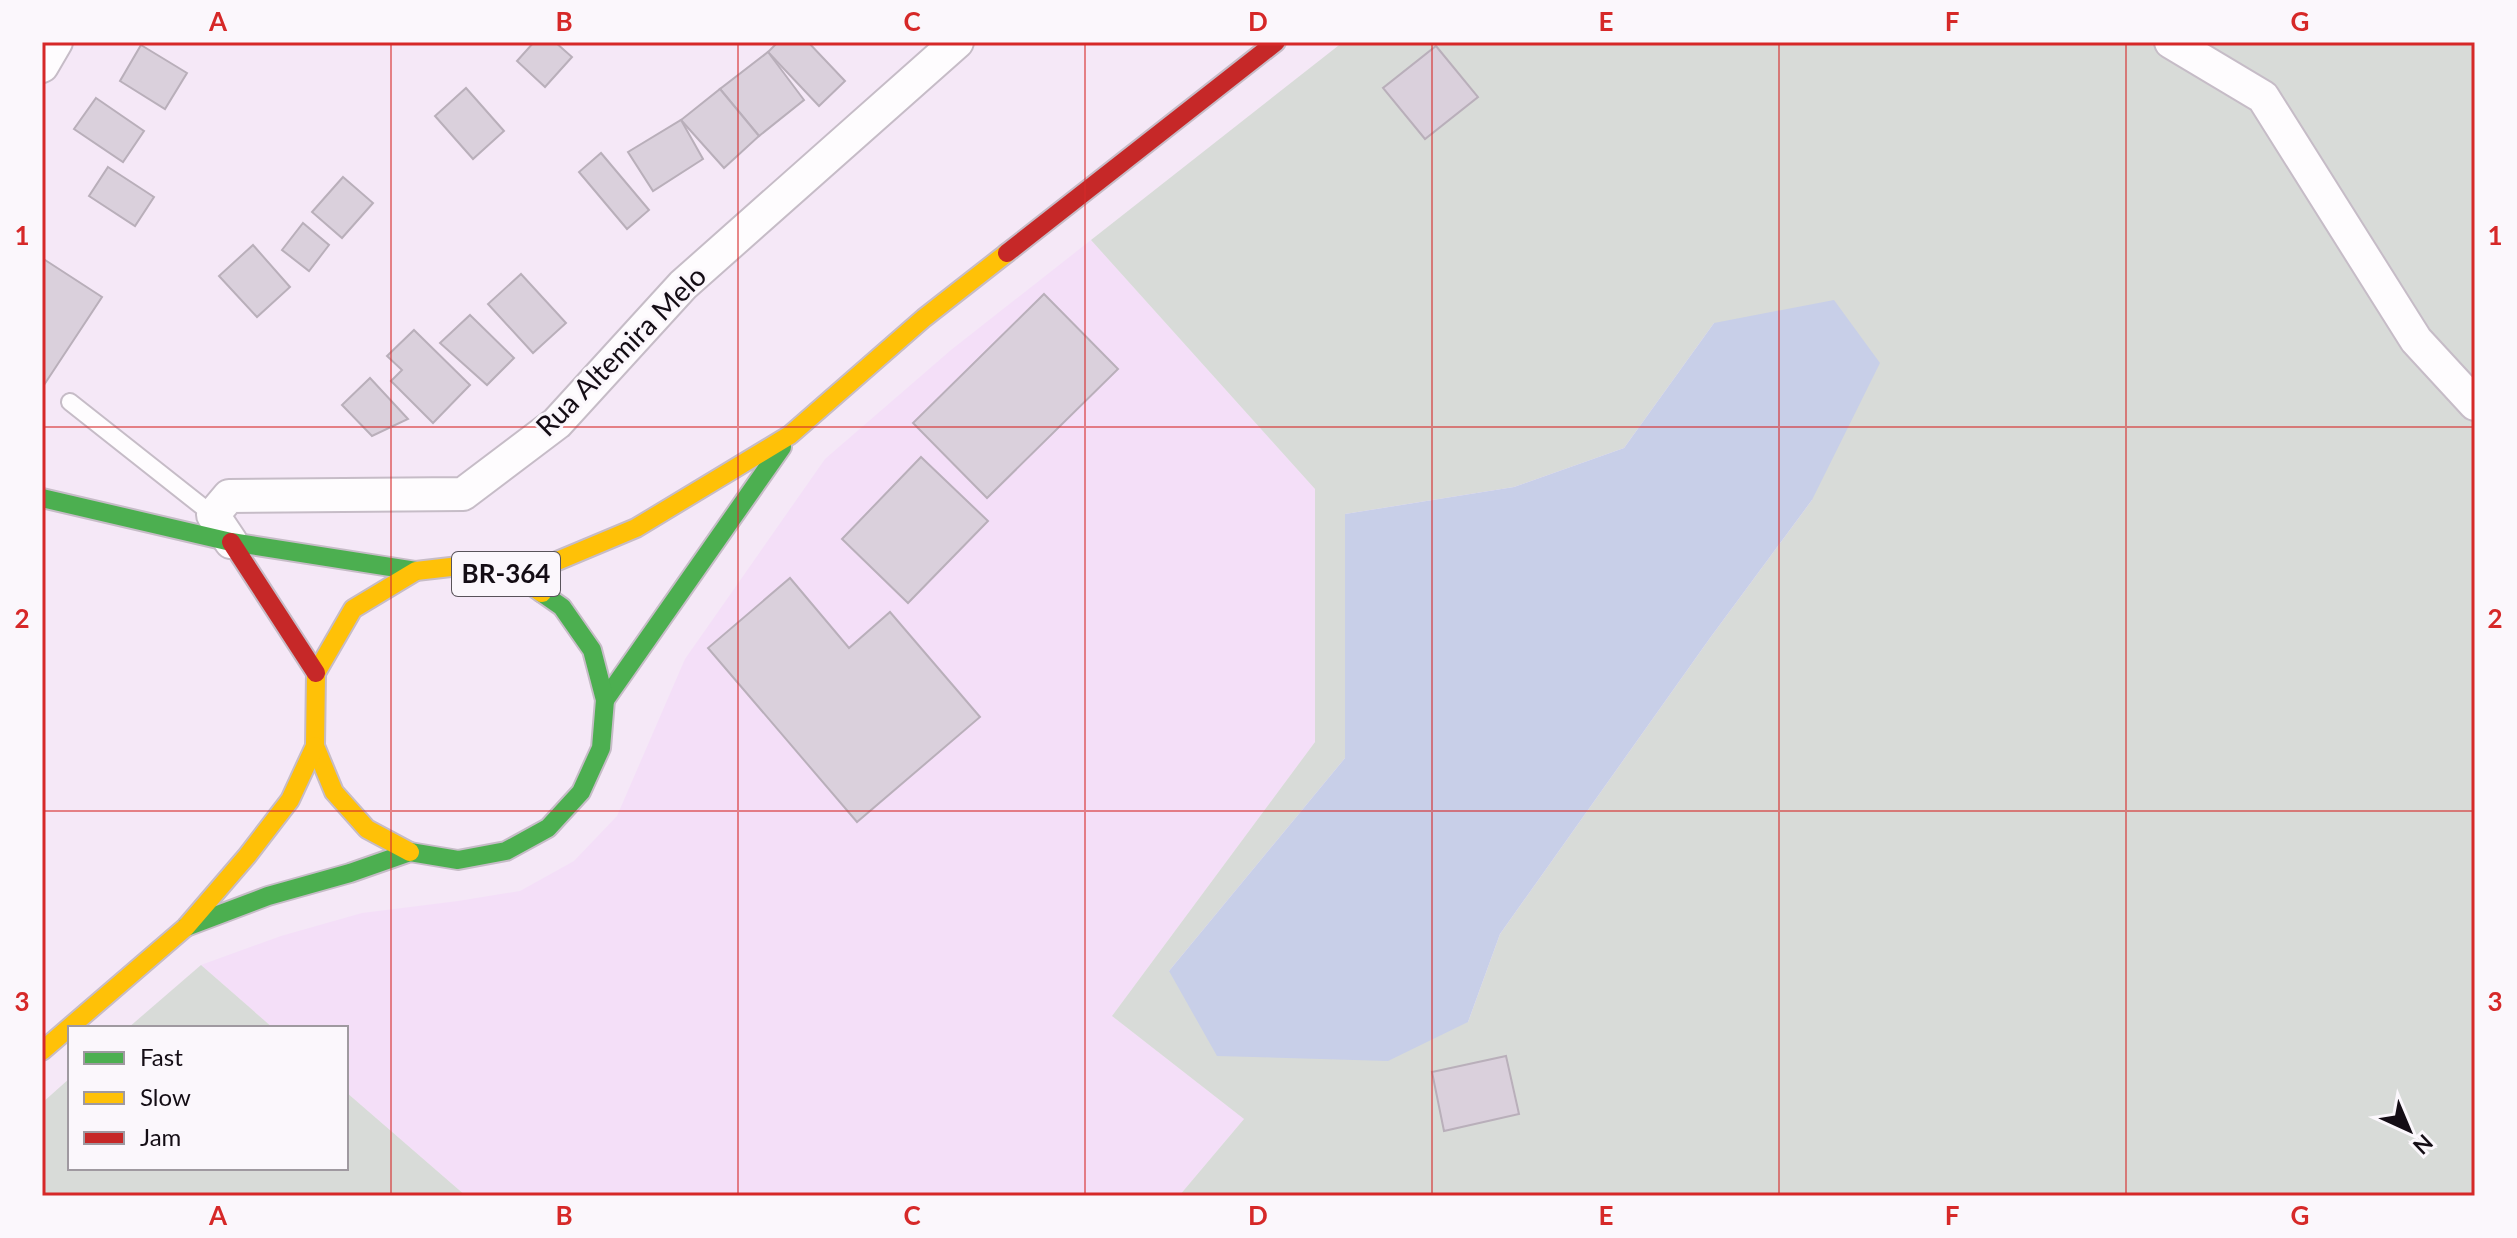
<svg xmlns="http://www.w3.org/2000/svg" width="2517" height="1238" font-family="Lato,sans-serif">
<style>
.built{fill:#f4dff8}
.green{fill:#d8dbd8;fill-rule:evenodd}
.water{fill:#c8cfe8}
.building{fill:#dad0dc;stroke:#b9afba;stroke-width:2}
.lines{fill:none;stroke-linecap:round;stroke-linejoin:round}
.lane-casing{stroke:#c6bcc7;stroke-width:20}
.street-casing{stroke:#c6bcc7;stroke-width:36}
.fast-casing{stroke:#c6bcc7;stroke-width:22}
.slow-casing{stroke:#c6bcc7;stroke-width:22}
.jam-casing{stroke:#c6bcc7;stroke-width:22}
.lane{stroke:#fefcfe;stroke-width:16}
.street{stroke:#fefcfe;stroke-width:32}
.fast{stroke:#4caf50;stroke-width:18}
.slow{stroke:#ffc107;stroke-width:18}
.jam{stroke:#c62828;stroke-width:18}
.grid{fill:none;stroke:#d62828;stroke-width:2;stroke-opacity:0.55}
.labels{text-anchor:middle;stroke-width:6;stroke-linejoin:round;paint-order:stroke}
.shield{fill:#fbf7fc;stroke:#59535a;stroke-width:2}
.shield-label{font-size:26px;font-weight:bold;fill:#140d15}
.street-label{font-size:28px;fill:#140d15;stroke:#fbf7fc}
.neatline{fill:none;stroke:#d62828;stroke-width:3}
.grid-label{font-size:26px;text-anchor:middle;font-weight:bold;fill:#d62828}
</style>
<rect width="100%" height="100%" fill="#f5e8f7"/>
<polygon class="built" points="1091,240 1315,489 1315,742 1112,1016 1244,1119 1179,1196 466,1196 346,1092 346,1028 273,1028 201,965 281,936 362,913 458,901 520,891 574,861 617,816 685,659 825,459 951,350"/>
<g class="green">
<path d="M1343 42H2475V1196H1179L1244 1119 1112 1016 1315 742V489L1091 240ZM1714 323 1812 500 1710 638 1500 934 1468 1022 1169 971 1345 758V514L1514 487 1624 448Z"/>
<polygon points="201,965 273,1028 128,1028"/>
<polygon points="70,1078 70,1168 346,1168 346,1092 466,1196 42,1196 42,1103"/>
</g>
<polygon class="water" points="1834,300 1880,363 1812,500 1710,638 1500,934 1468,1022 1388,1061 1217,1056 1169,971 1345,758 1345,514 1514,487 1624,448 1714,323"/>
<g class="building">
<polygon points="534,42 555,42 572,57 545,87 517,61"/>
<polygon points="778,42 808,42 845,81 819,106 768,52"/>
<polygon points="141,45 187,73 165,109 120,81"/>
<polygon points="1436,46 1478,97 1425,139 1383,88"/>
<polygon points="768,52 804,100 759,136 720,89"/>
<polygon points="466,88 504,131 473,159 435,116"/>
<polygon points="720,89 759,136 724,168 681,120"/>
<polygon points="96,98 144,131 123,162 74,129"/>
<polygon points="681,120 703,159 653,191 628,152"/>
<polygon points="601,153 649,210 627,229 579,172"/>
<polygon points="108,167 154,197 135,226 89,196"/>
<polygon points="343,177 373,203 342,238 312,212"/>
<polygon points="303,223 329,245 309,271 282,250"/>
<polygon points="253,245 290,287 257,317 219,276"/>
<polygon points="42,258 102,297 42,388"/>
<polygon points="521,274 566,323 533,353 488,304"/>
<polygon points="1044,294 1118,369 987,498 913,423"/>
<polygon points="470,315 514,358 487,385 440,343"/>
<polygon points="414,330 470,385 433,423 391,381 402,370 387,356"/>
<polygon points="370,378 408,419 372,436 342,405"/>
<polygon points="921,457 988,521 908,603 842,539"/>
<polygon points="790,578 849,648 890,612 980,717 857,822 708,648"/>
<polygon points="1506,1056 1519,1114 1444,1131 1432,1072"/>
</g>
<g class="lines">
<g class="lane-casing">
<polyline id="lane" points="70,402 213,515"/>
</g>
<g class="street-casing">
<g id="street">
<polyline points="2171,42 2263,97 2416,340 2475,404"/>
<polyline points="42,66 56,42"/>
<polyline points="231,542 213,515 229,496 463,494 557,423 683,285 957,42"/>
</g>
</g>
<g class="fast-casing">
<g id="fast">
<polyline points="42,498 231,542 416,571"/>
<polyline points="605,700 782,447"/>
<polyline points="186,927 268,896 350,873 410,852 458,860 506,851 548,828 581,792 601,748 605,700 592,650 562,607 542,593"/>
</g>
</g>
<g class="slow-casing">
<g id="slow">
<polyline points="519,577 636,528 790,435 924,318 1007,253"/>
<polyline points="410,852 367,829 334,792 315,746 316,673 353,609 416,571 468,565 519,577 542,593"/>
<polyline points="42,1051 186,927 247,856 290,800 315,746"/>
</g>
</g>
<g class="jam-casing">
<g id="jam">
<polyline points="1007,253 1276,42"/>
<polyline points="231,542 316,673"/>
</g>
</g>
<use href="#lane" class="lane"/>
<use href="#street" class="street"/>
<use href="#fast" class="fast"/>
<use href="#slow" class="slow"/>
<use href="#jam" class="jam"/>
</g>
<path class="grid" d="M391 42V1196M738 42V1196M1085 42V1196M1432 42V1196M1779 42V1196M2126 42V1196M42 427H2475M42 811H2475"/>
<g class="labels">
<rect class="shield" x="452" y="552" width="108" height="44" rx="6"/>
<g class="shield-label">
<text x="506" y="583">BR-364</text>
</g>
<g class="street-label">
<text transform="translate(621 351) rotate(-45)" y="10">Rua Altemira Melo</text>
</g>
</g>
<rect width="2517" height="1238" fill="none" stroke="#fbf7fc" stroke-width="88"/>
<rect x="68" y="1026" width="280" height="144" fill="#fbf7fc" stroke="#9f99a0" stroke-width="2"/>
<rect x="84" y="1052" width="40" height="12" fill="#4caf50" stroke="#9f99a0" stroke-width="2"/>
<text x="140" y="1066" font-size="24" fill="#140d15">Fast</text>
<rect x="84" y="1092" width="40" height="12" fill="#ffc107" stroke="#9f99a0" stroke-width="2"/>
<text x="140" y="1106" font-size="24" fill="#140d15">Slow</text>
<rect x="84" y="1132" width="40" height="12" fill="#c62828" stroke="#9f99a0" stroke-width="2"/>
<text x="140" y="1146" font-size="24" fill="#140d15">Jam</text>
<g transform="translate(2409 1130) rotate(136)" stroke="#fbf7fc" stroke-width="6" paint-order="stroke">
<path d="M0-6L14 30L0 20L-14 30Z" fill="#140d15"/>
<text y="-12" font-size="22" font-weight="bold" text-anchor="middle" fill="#140d15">N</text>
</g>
<rect x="44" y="44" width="2429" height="1150" class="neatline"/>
<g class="grid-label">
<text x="218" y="31">A</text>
<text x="564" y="31">B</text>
<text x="912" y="31">C</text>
<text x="1258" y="31">D</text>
<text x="1606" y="31">E</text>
<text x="1952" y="31">F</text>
<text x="2300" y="31">G</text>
<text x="22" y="245">1</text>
<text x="2495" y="245">1</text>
<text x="22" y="628">2</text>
<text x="2495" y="628">2</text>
<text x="22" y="1011">3</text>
<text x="2495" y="1011">3</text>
<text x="218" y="1225">A</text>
<text x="564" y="1225">B</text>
<text x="912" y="1225">C</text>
<text x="1258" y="1225">D</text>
<text x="1606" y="1225">E</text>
<text x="1952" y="1225">F</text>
<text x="2300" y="1225">G</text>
</g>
</svg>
